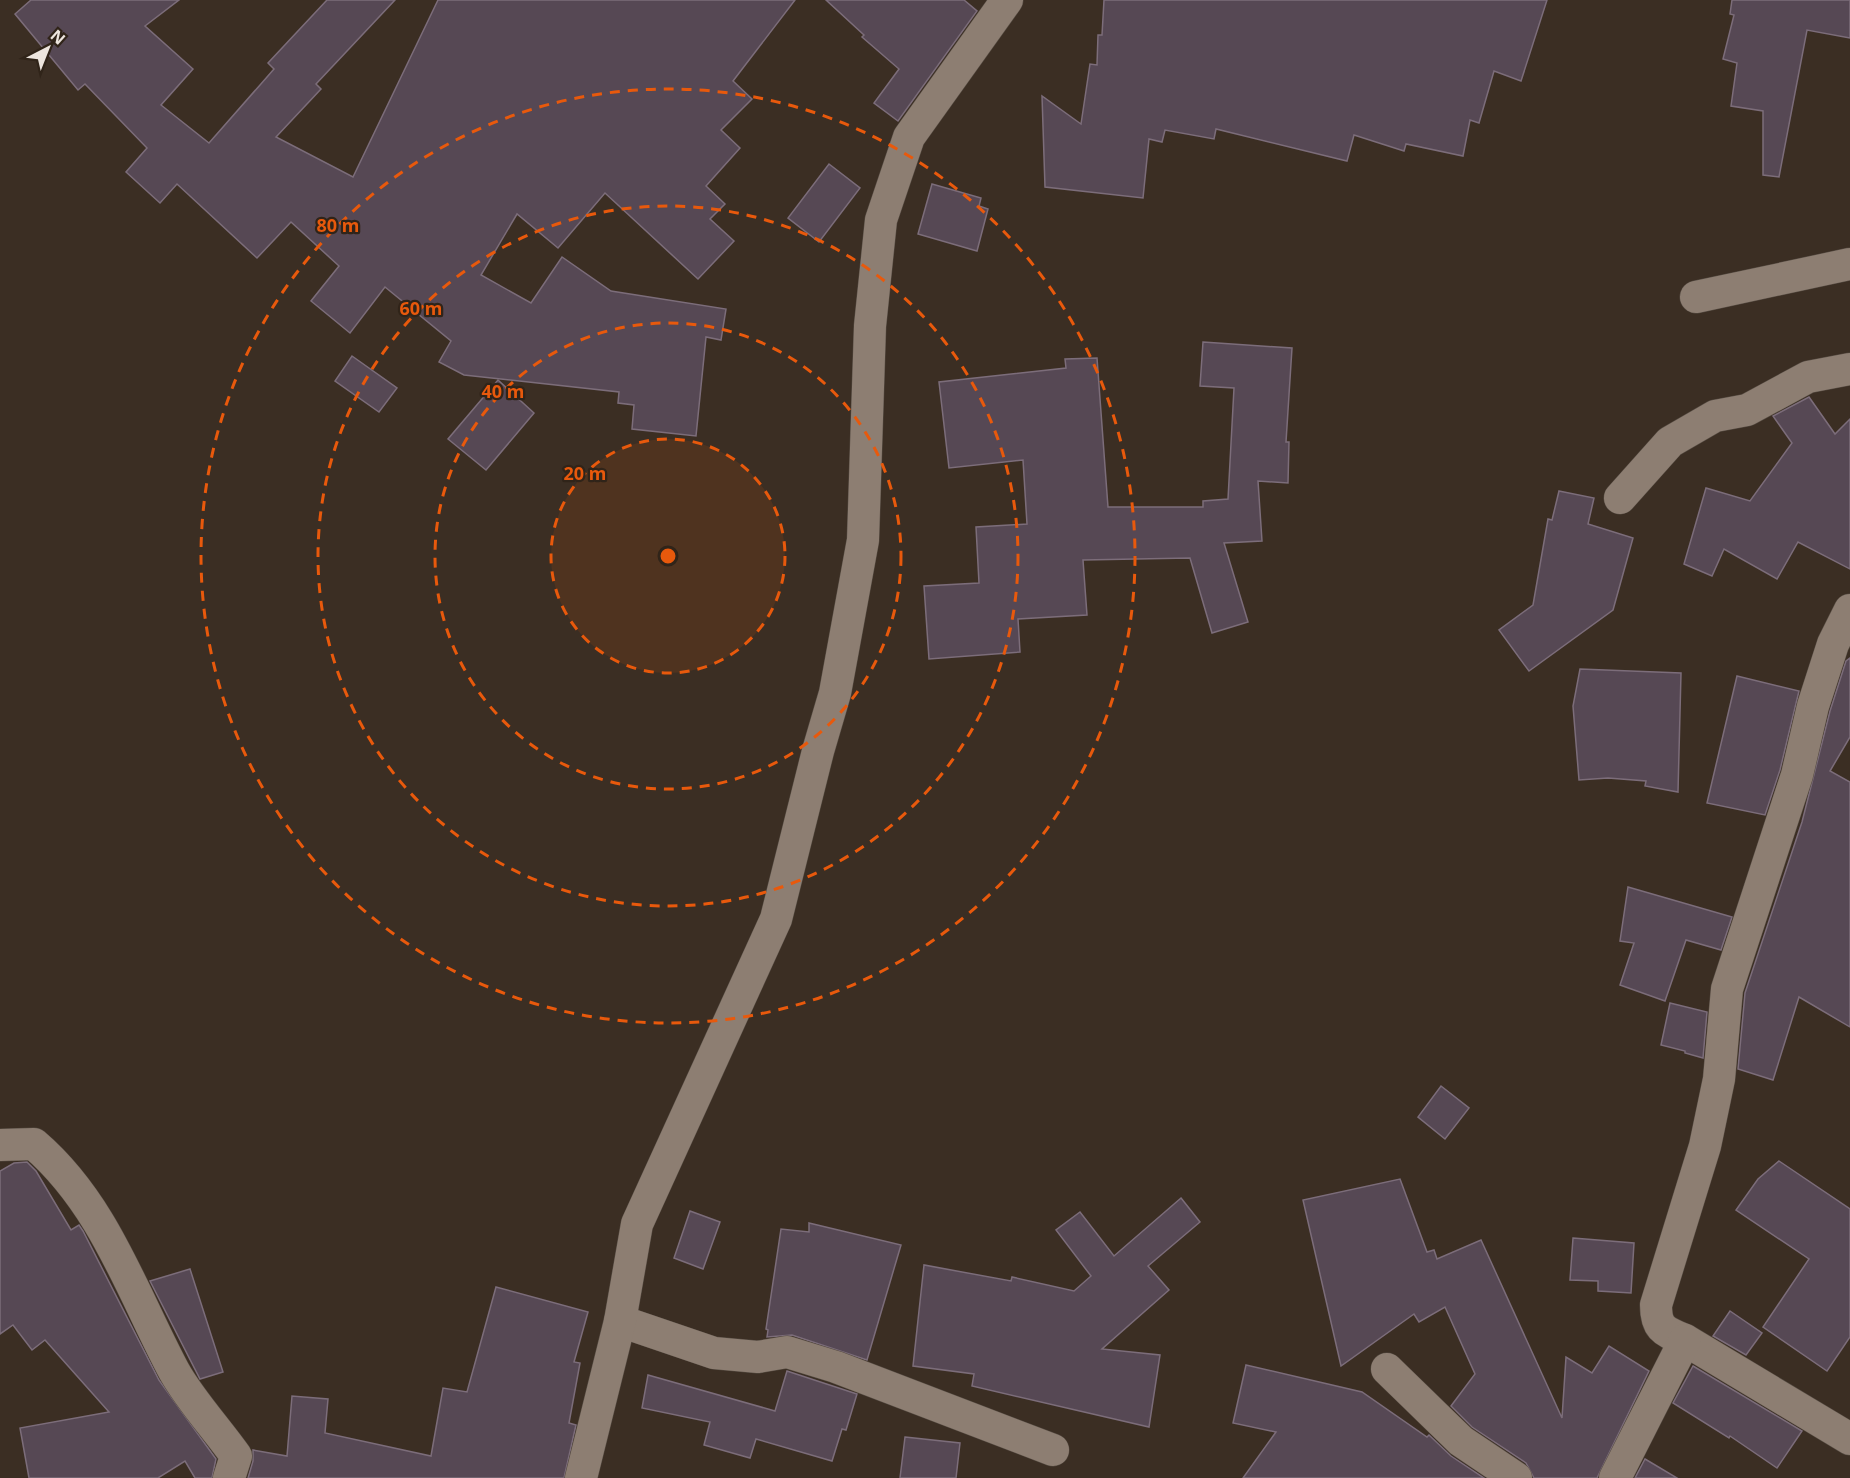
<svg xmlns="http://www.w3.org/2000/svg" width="1850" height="1478" font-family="'Noto Sans',sans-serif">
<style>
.building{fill:#564854;stroke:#7c6d7a;stroke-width:1.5}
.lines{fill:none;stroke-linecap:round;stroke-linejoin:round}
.street-casing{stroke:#564c43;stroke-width:33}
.street{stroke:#8d7e72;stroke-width:32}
.ring{fill:none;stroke:#e8590c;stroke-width:3;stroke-dasharray:10 8}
.centre{fill:#e8590c;stroke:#302419;stroke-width:3}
.ring-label{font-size:18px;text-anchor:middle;font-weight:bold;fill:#e8590c;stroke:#302419;stroke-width:4.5;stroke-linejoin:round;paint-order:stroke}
</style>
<rect width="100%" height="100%" fill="#3b2e23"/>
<g class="building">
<polygon points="31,0 179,0 145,26 193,69 161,105 209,143 274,69 268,63 327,0 395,0 316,84 321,89 276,137 353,177 438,0 795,0 733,81 752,99 721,130 740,148 706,186 725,204 710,219 734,241 698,279 605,193 558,248 517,214 481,275 531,303 562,257 611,291 726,309 721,340 706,337 696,436 632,429 634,405 618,403 619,392 464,375 439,362 451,341 385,287 350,333 311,301 339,266 291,222 257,258 177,184 160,203 126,172 147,148 85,84 78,90 15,14"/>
<polygon points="826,0 964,0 977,11 898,121 874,103 899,69 862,37 864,35"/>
<polygon points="1104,0 1547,0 1521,81 1494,71 1479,123 1470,120 1463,156 1406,144 1404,151 1354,135 1347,161 1216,129 1214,139 1165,130 1162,142 1149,139 1143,198 1045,187 1042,96 1081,124 1090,64 1097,65 1098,35 1102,35"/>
<polygon points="1732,0 1850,0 1850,38 1807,30 1779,177 1763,175 1763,111 1731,106 1737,63 1723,59 1734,15 1730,14"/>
<polygon points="829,164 860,188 819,242 788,218"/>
<polygon points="932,184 981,198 979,206 988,209 977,251 918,234"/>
<polygon points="1203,342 1292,348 1286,442 1289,442 1288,483 1258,481 1262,541 1224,543 1248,622 1212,633 1190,558 1083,560 1087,615 1018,619 1020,652 929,659 924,586 979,583 976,527 1027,524 1023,460 949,468 939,382 1066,368 1065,359 1097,358 1108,507 1203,507 1203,501 1228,499 1234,388 1200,386"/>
<polygon points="352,356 397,388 379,412 335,381"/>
<polygon points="498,380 534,413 486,470 448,439"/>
<polygon points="1809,397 1835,434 1850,419 1850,569 1798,542 1777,579 1724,549 1712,576 1684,564 1706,488 1750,501 1792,443 1773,416"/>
<polygon points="1559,491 1594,498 1588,524 1633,538 1613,610 1529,671 1499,630 1533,605 1548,519 1552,520"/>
<polygon points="1850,658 1850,737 1830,771 1850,782 1850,1027 1799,997 1773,1080 1738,1069 1745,993 1802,822 1830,711 1846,661"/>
<polygon points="1580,669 1681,673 1678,792 1645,786 1646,781 1608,778 1579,780 1573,706"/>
<polygon points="1737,676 1799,691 1780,770 1765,815 1707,803"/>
<polygon points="1628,887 1732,917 1721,950 1686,940 1665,1001 1620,985 1634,943 1620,941"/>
<polygon points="1670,1003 1707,1012 1703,1058 1685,1053 1685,1051 1661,1045"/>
<polygon points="1441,1086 1469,1108 1445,1139 1418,1117"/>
<polygon points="1779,1161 1850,1209 1850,1337 1827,1371 1763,1327 1809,1259 1736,1210 1758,1179"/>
<polygon points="27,1162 36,1171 71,1230 79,1225 83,1231 159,1380 216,1459 212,1478 195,1478 185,1461 158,1478 29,1478 20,1428 109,1412 45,1340 32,1350 13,1325 0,1334 0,1171 14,1163"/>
<polygon points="1400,1179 1427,1252 1434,1250 1437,1259 1481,1240 1562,1418 1566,1357 1592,1373 1609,1346 1649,1371 1597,1478 1534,1478 1526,1463 1472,1427 1451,1406 1475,1374 1445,1307 1419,1322 1414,1314 1341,1366 1303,1200"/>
<polygon points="1181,1198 1200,1222 1148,1266 1169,1290 1102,1349 1160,1355 1149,1427 972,1386 974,1374 913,1366 924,1265 1011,1281 1012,1277 1074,1291 1091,1276 1056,1230 1080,1212 1114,1256"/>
<polygon points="690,1211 720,1222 703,1269 674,1258"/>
<polygon points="809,1223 901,1245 867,1360 792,1335 767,1337 768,1330 766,1329 781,1229 809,1232"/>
<polygon points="1573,1238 1634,1243 1631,1293 1598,1291 1598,1281 1570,1280"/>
<polygon points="190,1269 223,1372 200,1379 150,1281"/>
<polygon points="496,1287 588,1312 574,1362 580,1363 569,1423 576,1425 564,1478 248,1478 253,1461 253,1450 287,1456 292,1396 328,1399 325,1433 431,1456 443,1388 467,1392"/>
<polygon points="1730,1311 1762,1333 1746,1355 1713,1336"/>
<polygon points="1246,1365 1362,1392 1427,1437 1429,1435 1451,1456 1484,1478 1243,1478 1276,1432 1233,1423"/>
<polygon points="1693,1366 1802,1431 1777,1468 1730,1436 1729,1438 1673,1403"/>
<polygon points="787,1371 857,1394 846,1430 842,1429 832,1461 756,1439 750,1458 704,1445 710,1422 642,1408 648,1375 775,1411"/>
<polygon points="905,1437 960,1443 956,1478 900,1478"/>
<polygon points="1645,1459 1677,1478 1635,1478"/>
</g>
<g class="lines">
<g class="street-casing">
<g id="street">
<polyline points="1696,297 1850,264"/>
<polyline points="1620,498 1670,442 1715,416 1747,410 1808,377 1850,369"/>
<path d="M1850 610 1833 644 1813 706 1797 775 1727 989 1719 1079 1705 1146 1656 1305C1656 1329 1664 1331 1685 1340L1850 1439"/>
<path d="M0 1145 34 1144C104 1204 132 1292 174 1371 190 1400 217 1429 236 1456L229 1478"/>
<polyline points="620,1321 714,1353 758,1357 787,1352 836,1367 1053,1450"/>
<polyline points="1387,1369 1461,1441 1516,1478"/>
<polyline points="581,1478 620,1321 637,1224 776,919 818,751 835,693 863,540 870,326 881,220 909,137 1007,0"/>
<polyline points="1615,1478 1685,1340"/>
</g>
</g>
<use href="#street" class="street"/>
</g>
<circle cx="668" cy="556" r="117" fill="#e8590c" fill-opacity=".12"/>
<g class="ring">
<circle cx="668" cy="556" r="117"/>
<circle cx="668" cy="556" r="233"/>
<circle cx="668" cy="556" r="350"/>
<circle cx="668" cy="556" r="467"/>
</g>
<circle cx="668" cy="556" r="9" class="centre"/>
<g class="ring-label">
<text x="338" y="232">80 m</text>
<text x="421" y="315">60 m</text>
<text x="503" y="398">40 m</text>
<text x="585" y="480">20 m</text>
</g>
<g transform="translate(48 48) rotate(42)" stroke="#302419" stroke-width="4.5" paint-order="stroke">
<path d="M0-4.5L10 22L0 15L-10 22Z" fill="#ede5de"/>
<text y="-9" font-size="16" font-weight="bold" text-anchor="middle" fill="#ede5de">N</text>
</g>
</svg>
